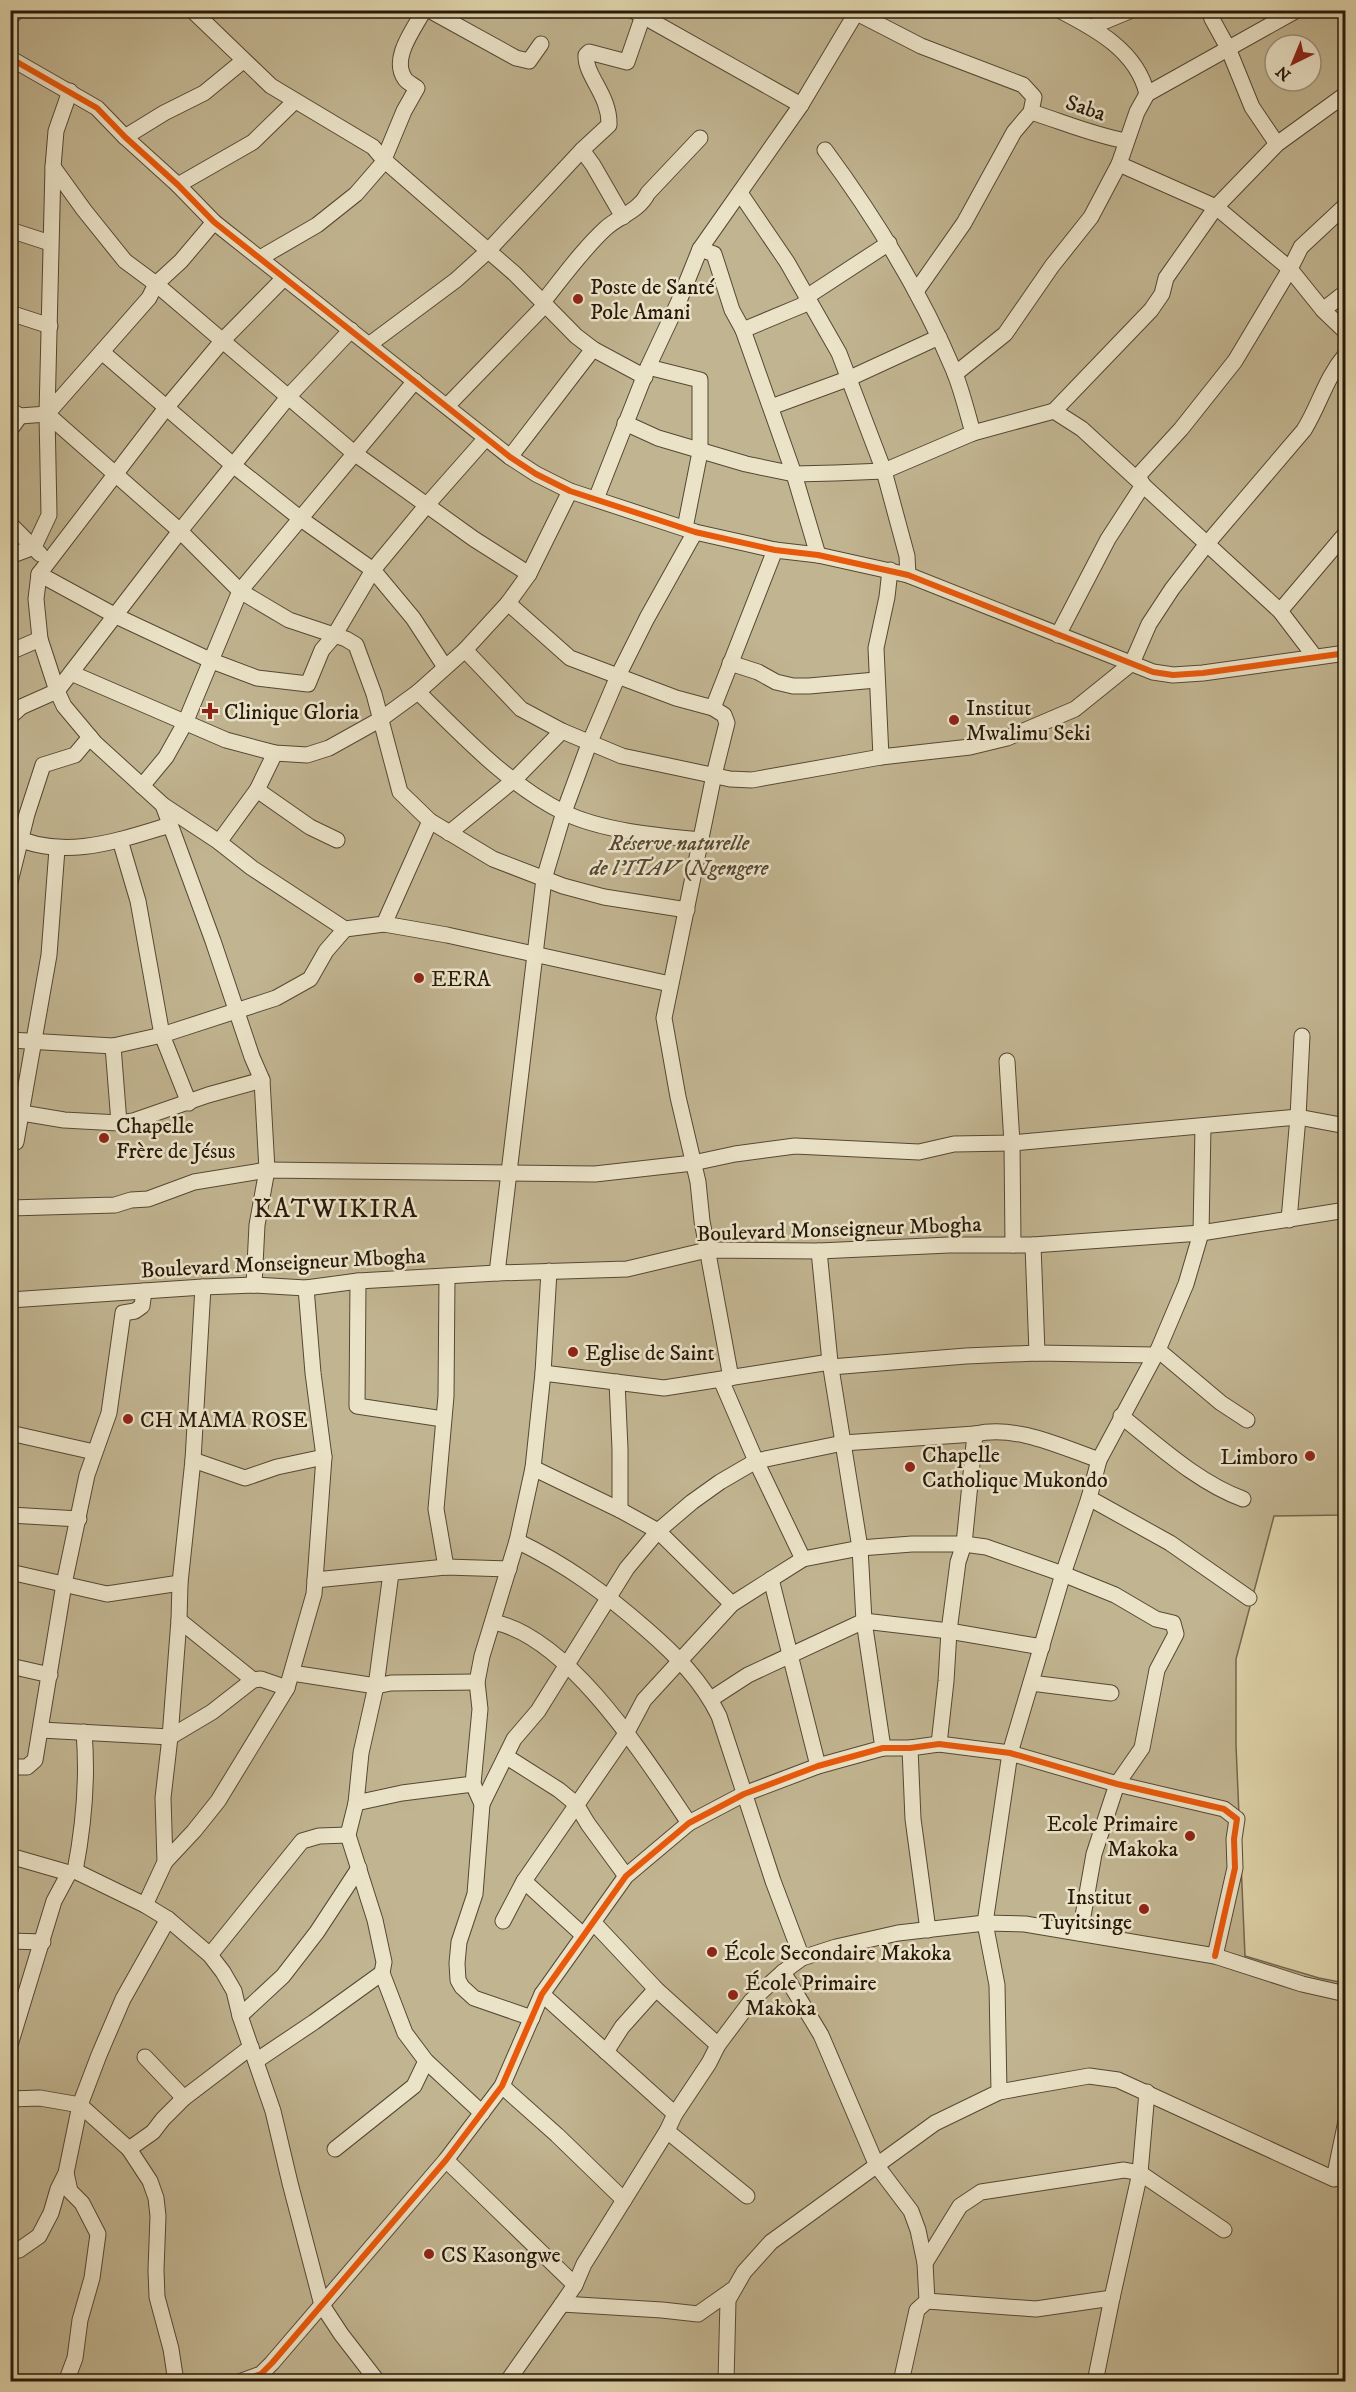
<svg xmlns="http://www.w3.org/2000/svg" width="1356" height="2392" font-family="'IM FELL DW Pica',serif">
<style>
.green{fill:#c1b490;stroke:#74664e;stroke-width:1.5;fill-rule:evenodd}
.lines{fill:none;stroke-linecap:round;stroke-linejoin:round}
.minor-casing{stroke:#554833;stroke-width:17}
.minor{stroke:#ebe3c8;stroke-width:15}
.cycleway-casing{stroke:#ebe3c8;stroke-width:10}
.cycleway{stroke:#e8590c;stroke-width:6}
.poi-dot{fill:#8f2418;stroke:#ebe3c8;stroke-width:2}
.labels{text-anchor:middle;stroke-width:5;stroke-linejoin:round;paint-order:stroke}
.street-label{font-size:22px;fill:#27190b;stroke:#ebe3c8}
.poi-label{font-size:22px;fill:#27190b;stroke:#ebe3c8;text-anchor:start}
.park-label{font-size:22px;font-style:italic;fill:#554833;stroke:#ebe3c8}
.quarter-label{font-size:26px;letter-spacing:1.5px;fill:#27190b;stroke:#ebe3c8}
</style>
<rect width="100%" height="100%" fill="#e0d4ab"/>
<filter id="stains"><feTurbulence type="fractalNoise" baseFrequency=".00333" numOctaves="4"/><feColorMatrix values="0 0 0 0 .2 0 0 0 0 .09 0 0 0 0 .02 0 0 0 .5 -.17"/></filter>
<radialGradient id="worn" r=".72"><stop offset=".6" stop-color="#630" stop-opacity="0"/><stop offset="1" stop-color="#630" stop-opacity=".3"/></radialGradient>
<path class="green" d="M11 11H1345V1515L1274 1516 1236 1659V1745L1245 1956 1319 1978 1345 1983V2381H11ZM1275 45H1311V81H1275Z"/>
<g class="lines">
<g class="minor-casing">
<g id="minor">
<polyline points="192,10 271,86 373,147 384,160 515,274 576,336 593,349 645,377"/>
<polyline points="429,10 516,58 529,61 541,44"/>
<polyline points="851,10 921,46 1023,85 1034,97 1031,112 1014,132 964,223 917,290"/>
<path d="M1059 10C1096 29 1137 51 1147 94"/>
<polyline points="1210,10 1212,19 1228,48 1252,107 1277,144"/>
<polyline points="634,11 801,105"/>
<polyline points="10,18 18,10"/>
<polyline points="1091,27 1132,10"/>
<polyline points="10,58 97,108 125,137 178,185 214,222 510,457 536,474 570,491 695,532 775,550 818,555 908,575 1153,672 1173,675 1203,673 1346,653"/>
<path d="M1031 112C1063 122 1093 135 1126 141"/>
<polyline points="125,137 164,113 204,93 243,61"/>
<polyline points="582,150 593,165 623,217"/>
<path d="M825 150C876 219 921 292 954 371 962 391 967 412 973 433"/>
<polyline points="1119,164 1216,207 1290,269 1323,310 1346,332"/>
<polyline points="53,167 84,210 125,261 156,284 354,453 474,539 529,574"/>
<polyline points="178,185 253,142 295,101"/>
<polyline points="740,193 787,262 839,353 884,471 907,556 908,575"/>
<polyline points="10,230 50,243"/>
<polyline points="700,249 714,254 732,310 743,330 794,474 818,555"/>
<path d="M260 258 317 225 356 194 382 164 404 111 417 88C413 85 407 82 405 79 390 58 415 28 424 10"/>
<polyline points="284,278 223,340 166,408 39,574 36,599 40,639 57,691 64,706 95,743 163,805 219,842 252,868 345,929 384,924 447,935 670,984"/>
<path d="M543 302C563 277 583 249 606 228 621 215 639 211 648 193L700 138"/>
<polyline points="1323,310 1346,292"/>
<polyline points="10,313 50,326"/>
<polyline points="743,330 803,305 811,294 889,243"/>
<path d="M370 344 456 280 488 251 582 150 609 125C610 95 585 76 586 55L589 52 627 62 645 10"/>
<polyline points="102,352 233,465 301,519 373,570 413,618 445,667"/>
<polyline points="648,367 700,380 700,452 685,528"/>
<polyline points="955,374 1005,334 1052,266 1091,217 1119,164 1137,112 1147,94 1297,10"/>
<polyline points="447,406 545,305"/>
<polyline points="771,407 850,378 939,337"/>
<polyline points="10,410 20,416 47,414 180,531 240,591 289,620 346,639 356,645 374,694 400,792 430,821 493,859 563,886 604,897 687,910"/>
<polyline points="1054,411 1151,310 1162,294 1166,278 1216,207 1277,144 1346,94"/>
<polyline points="47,414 149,298 156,284 181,261 214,222"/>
<polyline points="625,423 658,438 746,464 794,474 835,473 884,471 973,433 1054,411 1082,429 1280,611 1315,657"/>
<polyline points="10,430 20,416"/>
<polyline points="510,457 593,349"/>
<polyline points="596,499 648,367 679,301 700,249 801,105 856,13"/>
<polyline points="10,524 40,554"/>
<polyline points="10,556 34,547 49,515 47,414 53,167 56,131 70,91"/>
<polyline points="39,574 116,616 212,661 257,678 308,684 322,650 334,636 373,570 426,506 486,438"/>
<polyline points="508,603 570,658 676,698 713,708 724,715 727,723 714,775 664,1018 678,1097 698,1182 702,1221 731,1378"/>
<polyline points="1280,611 1346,533"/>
<polyline points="1058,635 1108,539 1143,485 1138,476 1181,429 1235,361 1290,269 1301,247 1346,205"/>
<path d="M465 650 521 709 562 731 622 756 730 779 752 780 881 757 970 747 1007 738 1075 709 1132 663 1149 624 1172 589 1206 545 1304 430C1320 404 1325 379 1346 354"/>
<polyline points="10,652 40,639"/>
<polyline points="730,663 758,672 776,682 793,686 809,686 876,680"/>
<polyline points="71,673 226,740 275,753 307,755 329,748 381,719 418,692 465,650 508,603 529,574 570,491"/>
<path d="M418 692C462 735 507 784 563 812 601 831 659 836 702 840"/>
<polyline points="713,708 775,550"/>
<polyline points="10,717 21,707 57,691 180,531 289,396 351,330"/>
<polyline points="881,757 876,648 887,597 890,570"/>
<polyline points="142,786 166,757 185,723 240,591 415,381"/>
<polyline points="257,790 310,827 337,840"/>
<polyline points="163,805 213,941 252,1057 262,1080 267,1170 257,1225 254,1285"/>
<polyline points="449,833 514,780 562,731"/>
<path d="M10 835C63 861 117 841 170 825"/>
<polyline points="120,840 138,901 162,1035 189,1103"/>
<polyline points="219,842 257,790 275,753"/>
<polyline points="10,882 27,814 43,765 75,755 90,737"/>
<polyline points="384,924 430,821"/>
<polyline points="10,1040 113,1046 162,1035 276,998 310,979 326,951 345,929"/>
<polyline points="113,1046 119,1123"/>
<polyline points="22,1113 64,1120 119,1123 133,1121 208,1095 262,1080"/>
<polyline points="16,1142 49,955 57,849"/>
<polyline points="10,1208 115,1205 131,1200 148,1199 194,1182 267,1170 595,1174 693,1163 735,1154 795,1146 919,1152 954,1144 1012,1143 1007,1061"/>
<polyline points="1289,1220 1298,1117 1302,1036"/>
<polyline points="1013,1245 1012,1143 1298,1117 1346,1126"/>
<polyline points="1033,1245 1037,1353"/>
<polyline points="819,1251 830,1362 860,1548 864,1621 883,1748"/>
<polyline points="497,1273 544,879 564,812 589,744 618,676 647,618 695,532"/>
<polyline points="358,1281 357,1406 443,1419"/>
<polyline points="10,1300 203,1287 254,1285 306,1288 358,1281 497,1273 627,1269 707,1250 819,1251 949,1245 1033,1245 1201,1233 1346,1210"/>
<polyline points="1158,1350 1221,1403 1247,1420"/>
<polyline points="831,1367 966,1356 1037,1353 1155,1355"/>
<polyline points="543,1373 664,1388 830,1362"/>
<polyline points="721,1380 756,1461 803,1559"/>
<polyline points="617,1382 620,1449 620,1510"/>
<path d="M1121 1416C1159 1446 1197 1482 1243 1499"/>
<polyline points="10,1433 94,1452"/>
<polyline points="193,1460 245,1478 277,1467 324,1457"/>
<polyline points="533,1468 620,1510 658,1531 732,1604"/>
<polyline points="1089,1498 1170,1543 1249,1598"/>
<polyline points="10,1515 79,1519"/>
<path d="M517 1541C567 1565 605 1593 646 1629 676 1655 702 1681 719 1716L773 1881 802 1958"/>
<polyline points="446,1567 436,1509 446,1396 447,1277"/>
<polyline points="10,1572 107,1594 180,1583"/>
<polyline points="391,1573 376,1686 361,1753 356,1803 348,1835 375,1920 384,1962 382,1973 405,2033 426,2061 482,2113"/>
<polyline points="771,1579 818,1766"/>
<polyline points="315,1580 446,1567 509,1569"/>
<polyline points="179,1620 253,1680 261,1679 287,1688"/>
<path d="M493 1622C570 1637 647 1761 689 1823"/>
<polyline points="10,1666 50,1675"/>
<polyline points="292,1673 376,1686 391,1683 477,1682"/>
<polyline points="1031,1683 1111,1693"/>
<polyline points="711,1699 748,1675 864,1621 949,1631 1042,1647"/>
<polyline points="41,1730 170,1737 212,1712 253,1680"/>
<polyline points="939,1744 946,1681 949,1631 958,1562 964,1544 975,1434"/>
<polyline points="910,1748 913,1819 928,1930"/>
<polyline points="507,1757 559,1790 576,1804 588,1824 626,1876"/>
<polyline points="10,1767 27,1767 35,1760 64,1584 87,1475 109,1413 123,1313 135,1311 142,1306 144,1291"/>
<polyline points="356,1803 402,1793 473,1784"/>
<path d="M482 1804 514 1739 538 1711 627 1568 658 1531 692 1502 720 1482 756 1461 843 1443 975 1434C1017 1425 1059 1446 1099 1460"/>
<polyline points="10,1856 69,1873 75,1871 145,1905 168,1919 210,1955 223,1972 234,1991 240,2016 273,2111 290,2183 322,2305 341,2334 378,2382"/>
<polyline points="165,1862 194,1831 218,1801 287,1688 314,1594 324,1457 313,1373 306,1288"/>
<path d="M75 1871C84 1824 88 1779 84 1732"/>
<polyline points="524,1881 583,1935"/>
<polyline points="145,1905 165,1862 163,1798 170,1737 179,1620 180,1583 193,1460 203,1287"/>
<polyline points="503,1921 524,1881 627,1732 644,1700 732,1604 803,1559 860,1548 912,1544 964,1544 986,1547 1063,1574 1115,1595 1156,1619 1173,1623 1176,1634 1157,1670 1142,1748 1117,1784 1094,1854 1080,1933"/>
<polyline points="594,1923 656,1989 718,2045"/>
<polyline points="10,1941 43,1942"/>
<polyline points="210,1955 302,1841 319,1836 348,1835"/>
<polyline points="783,1972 821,2035 877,2166 911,2211 918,2230 925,2263 927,2301 917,2310 901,2382"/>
<polyline points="542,1994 675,2114"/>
<polyline points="240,2016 283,1976 317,1932 359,1868"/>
<polyline points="532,2018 474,1998 462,1987 458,1980 457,1963 459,1942 475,1894 482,1804 473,1784 480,1709 477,1682 482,1656 517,1541 533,1468 543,1373 549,1271"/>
<polyline points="10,2045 54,1901 69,1873"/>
<polyline points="606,2052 622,2027 656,1989"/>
<polyline points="145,2057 184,2098"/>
<polyline points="256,2061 314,2022 382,1973"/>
<polyline points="502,2086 557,2135 624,2200"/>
<polyline points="999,2092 1089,2076 1118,2080 1334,2179 1346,2121"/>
<polyline points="10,2099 40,2098 80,2105 129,2149 153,2132 163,2119 184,2098 251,2047"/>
<polyline points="667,2131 747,2196"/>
<polyline points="129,2149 150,2181 156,2198 158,2216 156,2270 157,2297 171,2349 176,2382"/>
<polyline points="335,2149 414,2086 426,2061"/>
<polyline points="446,2160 575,2285"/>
<polyline points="66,2173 70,2191 82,2203 98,2234 92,2278 80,2320 75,2358 66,2382"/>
<polyline points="10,2251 19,2250 39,2236 51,2213 58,2189 66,2173 80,2105 99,2055 123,1999 168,1919"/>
<polyline points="925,2263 960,2206 981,2192 1124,2170 1140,2173 1224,2230"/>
<polyline points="1112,2298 1140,2173 1147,2092"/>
<polyline points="927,2301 1036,2309 1112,2298 1095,2382"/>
<polyline points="562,2304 662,2310 698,2314 732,2290"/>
<polyline points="239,2382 261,2374 272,2363 446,2160 502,2086 542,1994 626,1876 689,1823 744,1794 818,1766 883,1748 910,1748 939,1744 1010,1753 1117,1784 1224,1809 1237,1819 1234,1839 1235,1868 1215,1956"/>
<polyline points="507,2382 562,2304 575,2285 584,2264 667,2131 675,2114 709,2063 718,2045 751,2001 783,1972 802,1958 836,1947 898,1933 985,1923 1025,1924 1215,1956 1302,1984 1346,1994"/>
<polyline points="726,2382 728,2300 744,2272 771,2242 935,2123 999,2092 997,1985 985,1923 1010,1753 1063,1574 1089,1498 1099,1460 1158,1350 1186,1284 1201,1233 1203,1126"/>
</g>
</g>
<use href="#minor" class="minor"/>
<g class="cycleway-casing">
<g id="cycleway">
<polyline points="10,58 97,108 125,137 178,185 214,222 510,457 536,474 570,491 695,532 775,550 818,555 908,575 1153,672 1173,675 1203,673 1346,653"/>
<polyline points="239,2382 261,2374 272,2363 446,2160 502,2086 542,1994 626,1876 689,1823 744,1794 818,1766 883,1748 910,1748 939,1744 1010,1753 1117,1784 1224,1809 1237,1819 1234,1839 1235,1868 1215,1956"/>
</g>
</g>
<use href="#cycleway" class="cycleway"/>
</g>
<g class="poi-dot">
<circle cx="578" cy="299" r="6"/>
<path d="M207 702h6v6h6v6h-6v6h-6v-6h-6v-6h6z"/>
<circle cx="954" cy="720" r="6"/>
<circle cx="419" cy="978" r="6"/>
<circle cx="104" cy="1138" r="6"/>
<circle cx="573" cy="1352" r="6"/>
<circle cx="128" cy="1419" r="6"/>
<circle cx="1310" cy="1456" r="6"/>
<circle cx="910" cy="1467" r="6"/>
<circle cx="1190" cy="1836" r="6"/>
<circle cx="1144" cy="1909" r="6"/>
<circle cx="712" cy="1952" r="6"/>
<circle cx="733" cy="1995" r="6"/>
<circle cx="429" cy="2254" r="6"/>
</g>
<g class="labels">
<g class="street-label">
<text transform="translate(1086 107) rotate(19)" y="8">Saba</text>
<text transform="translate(839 1228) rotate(-2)" y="8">Boulevard Monseigneur Mbogha</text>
<text transform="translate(283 1262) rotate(-3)" y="8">Boulevard Monseigneur Mbogha</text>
</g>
<g class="poi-label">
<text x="590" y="294">Poste de Santé<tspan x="590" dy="25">Pole Amani</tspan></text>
<text x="966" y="715">Institut<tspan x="966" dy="25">Mwalimu Seki</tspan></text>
<text x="224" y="719">Clinique Gloria</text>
<text x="431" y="986">EERA</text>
<text x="116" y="1133">Chapelle<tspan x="116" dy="25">Frère de Jésus</tspan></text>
<text x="585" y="1360">Eglise de Saint</text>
<text x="140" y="1427">CH MAMA ROSE</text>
<text x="922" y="1462">Chapelle<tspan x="922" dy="25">Catholique Mukondo</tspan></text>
<text x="1298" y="1464" text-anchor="end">Limboro</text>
<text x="1178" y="1831" text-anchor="end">Ecole Primaire<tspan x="1178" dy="25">Makoka</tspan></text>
<text x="1132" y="1904" text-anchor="end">Institut<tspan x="1132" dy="25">Tuyitsinge</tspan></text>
<text x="724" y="1960">École Secondaire Makoka</text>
<text x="745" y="1990">École Primaire<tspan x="745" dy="25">Makoka</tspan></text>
<text x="441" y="2262">CS Kasongwe</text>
</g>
<g class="park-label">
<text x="679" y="850">Réserve naturelle<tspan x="679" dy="25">de l'ITAV (Ngengere</tspan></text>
</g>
<g class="quarter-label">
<text x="336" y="1217">KATWIKIRA</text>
</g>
</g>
<rect width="1356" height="2392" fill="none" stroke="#e0d4ab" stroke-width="36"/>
<rect x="12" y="12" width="1332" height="2368" fill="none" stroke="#27190b" stroke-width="3"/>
<rect x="18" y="18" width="1320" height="2356" fill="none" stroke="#27190b" stroke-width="1.5"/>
<g transform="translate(1293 63) rotate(223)"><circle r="28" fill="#ebe3c8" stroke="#9d927c" stroke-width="1.5"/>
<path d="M0-4.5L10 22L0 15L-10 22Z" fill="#8f2418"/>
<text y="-9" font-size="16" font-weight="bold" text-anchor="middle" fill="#27190b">N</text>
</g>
<rect width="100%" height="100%" filter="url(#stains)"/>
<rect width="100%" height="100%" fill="url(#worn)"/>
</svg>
